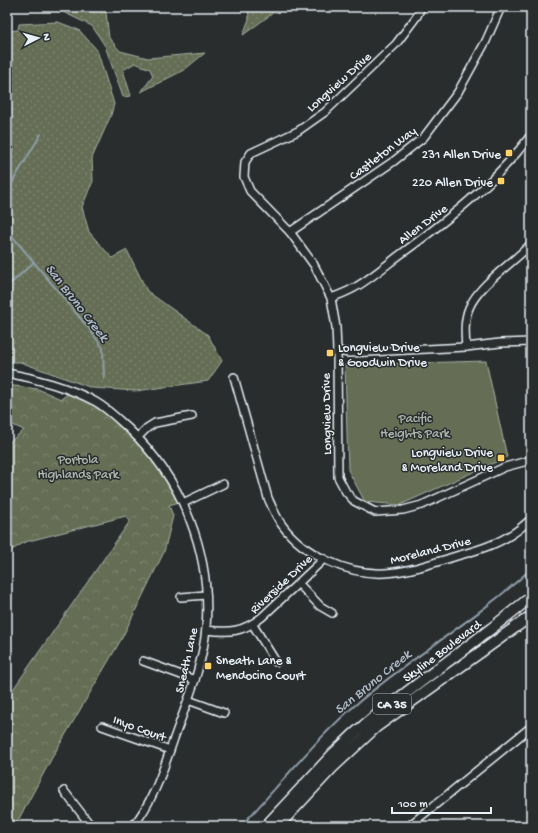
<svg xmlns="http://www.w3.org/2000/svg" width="538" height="833" font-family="'Gochi Hand',sans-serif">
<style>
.grass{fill:url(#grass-dots);stroke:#a6b0a6}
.forest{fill:url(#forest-crowns);stroke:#a6b0a6}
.pitch{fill:#656e54;stroke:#a6b0a6}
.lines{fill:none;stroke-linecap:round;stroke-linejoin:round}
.stream{stroke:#8f9eaa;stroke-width:2}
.minor-casing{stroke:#e8f1f8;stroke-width:10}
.primary-casing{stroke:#e8f1f8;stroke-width:13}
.minor{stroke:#2a2d2e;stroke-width:7}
.primary{stroke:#2a2d2e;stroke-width:10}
.poi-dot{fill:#ffd166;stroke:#2a2d2e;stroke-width:1.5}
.labels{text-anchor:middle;stroke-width:3;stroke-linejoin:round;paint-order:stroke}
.shield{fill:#2a2d2e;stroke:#afb6bb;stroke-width:1}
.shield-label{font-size:12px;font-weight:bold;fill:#e8f1f8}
.street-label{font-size:13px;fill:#e8f1f8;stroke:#2a2d2e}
.poi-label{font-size:13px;fill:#e8f1f8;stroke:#2a2d2e;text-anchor:end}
.park-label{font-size:13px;fill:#adb6ae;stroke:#2a2d2e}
.water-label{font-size:14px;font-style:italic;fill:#acb9c4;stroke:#2a2d2e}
</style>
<defs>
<pattern id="grass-dots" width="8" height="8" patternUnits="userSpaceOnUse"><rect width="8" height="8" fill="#656e54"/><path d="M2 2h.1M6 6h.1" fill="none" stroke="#7b836d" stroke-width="1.8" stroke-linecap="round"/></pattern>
<pattern id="forest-crowns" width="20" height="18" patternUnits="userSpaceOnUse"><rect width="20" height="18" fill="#656e54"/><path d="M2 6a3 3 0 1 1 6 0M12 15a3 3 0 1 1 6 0" fill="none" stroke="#7b836d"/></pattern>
</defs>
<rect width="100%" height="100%" fill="#2a2d2e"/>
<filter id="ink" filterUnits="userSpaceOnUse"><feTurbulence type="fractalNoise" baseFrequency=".025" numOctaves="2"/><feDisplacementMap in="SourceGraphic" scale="8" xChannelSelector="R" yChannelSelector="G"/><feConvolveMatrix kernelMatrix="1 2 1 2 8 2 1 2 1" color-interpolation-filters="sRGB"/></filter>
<g filter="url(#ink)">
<g class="grass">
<polygon points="248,7 281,7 243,35 249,19"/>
<polygon points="94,8 106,12 109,38 120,51 148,58 205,53 184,70 141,92 153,76 150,69 135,63 123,70 131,96 123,97 105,46 92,26 63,12"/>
<polygon points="58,22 79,30 97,50 114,104 111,115 92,158 93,181 82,207 89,232 112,258 127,250 147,291 208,335 222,361 208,381 136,391 92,388 20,362 7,362 7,31 18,30 19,24"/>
</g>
<polygon class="forest" points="7,385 38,389 61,399 73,390 126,425 183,501 169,505 173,516 164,552 122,638 53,756 15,826 7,826 7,698 130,521 126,516 25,542 7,553 7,444 24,430 8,423 7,420"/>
<polygon class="pitch" points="486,361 507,457 400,505 365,502 348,470 345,365"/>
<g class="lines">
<g class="stream">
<polyline points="7,191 41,134"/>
<polyline points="7,230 87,326 103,348 104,379"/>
<polyline points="7,287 34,262"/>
<path d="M241 826C281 784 316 738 360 701 415 655 478 618 531 569"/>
</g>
<g class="minor-casing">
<g id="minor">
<polyline points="421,7 417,16 396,44 325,112 298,131 251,153 245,162 244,177 250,191 290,232 314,265 331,298 336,327 337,351 338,477 346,492 354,501 375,512 403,510 422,505 505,467 531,460"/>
<polyline points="290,232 394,161 424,137 458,92 486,41 501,7"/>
<path d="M331 298C339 295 347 292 354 288 370 279 385 266 401 254 449 219 495 183 531 135"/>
<path d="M466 347C465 334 464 320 469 308 479 284 513 263 531 244"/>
<polyline points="337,351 349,353 466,347 500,343 531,342"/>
<path d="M7 373C35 378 71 388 96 402 108 409 118 419 129 429 183 480 212 554 206 628 203 664 189 697 177 730 165 763 156 798 133 826"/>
<path d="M234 377 268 498C272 507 276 517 282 525 304 555 348 575 385 573 406 572 427 565 447 559 469 552 493 547 512 534 519 530 525 524 531 519"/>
<polyline points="138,437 147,428 155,423 192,416"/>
<polyline points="183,503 223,484"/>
<polyline points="298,583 320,606 332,613"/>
<polyline points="181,597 206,595"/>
<polyline points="253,625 276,662"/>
<path d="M206 630C230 633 243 632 262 617L324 559"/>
<polyline points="143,661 195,680"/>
<polyline points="188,700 224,713"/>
<polyline points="102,726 170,750"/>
<polyline points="64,791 91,826"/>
<polyline points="409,826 531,727"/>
</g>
</g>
<g class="primary-casing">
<g id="primary">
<polyline points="266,826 334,753 354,734 374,717 492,628 531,597"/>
<polyline points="278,826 332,768 376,727 531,616"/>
</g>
</g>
<use href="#minor" class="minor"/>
<use href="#primary" class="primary"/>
</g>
</g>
<g class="poi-dot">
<rect x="505" y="149" width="8" height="8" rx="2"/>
<rect x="497" y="177" width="8" height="8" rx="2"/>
<rect x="326" y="349" width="8" height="8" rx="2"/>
<rect x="497" y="454" width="8" height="8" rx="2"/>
<rect x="204" y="662" width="8" height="8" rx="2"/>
</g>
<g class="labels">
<rect class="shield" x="373" y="694" width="38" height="20" rx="3"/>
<g class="shield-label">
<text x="392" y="708">CA 35</text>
</g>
<g class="street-label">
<text transform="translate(338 81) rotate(-42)" y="5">Longview Drive</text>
<text transform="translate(382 152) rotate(-37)" y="5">Castleton Way</text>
<text transform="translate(422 223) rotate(-37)" y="5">Allen Drive</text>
<text transform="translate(325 414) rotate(-91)" y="5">Longview Drive</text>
<text transform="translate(430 549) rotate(-14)" y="5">Moreland Drive</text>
<text transform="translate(280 583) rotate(-43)" y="5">Riverside Drive</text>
<text transform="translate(441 650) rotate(-37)" y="5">Skyline Boulevard</text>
<text transform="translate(185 660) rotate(-77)" y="5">Sneath Lane</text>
<text transform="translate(140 727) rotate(20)" y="5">Inyo Court</text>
</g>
<g class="poi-label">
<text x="501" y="158">231 Allen Drive</text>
<text x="493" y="186">220 Allen Drive</text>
<text x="338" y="351" text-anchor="start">Longview Drive<tspan x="338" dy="15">&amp; Goodwin Drive</tspan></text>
<text x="493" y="456">Longview Drive<tspan x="493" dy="15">&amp; Moreland Drive</tspan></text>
<text x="216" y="664" text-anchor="start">Sneath Lane &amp;<tspan x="216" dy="15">Mendocino Court</tspan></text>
</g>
<g class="park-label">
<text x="415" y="422">Pacific<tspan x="415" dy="15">Heights Park</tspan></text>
<text x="78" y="463">Portola<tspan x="78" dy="15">Highlands Park</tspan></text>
</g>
<g class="water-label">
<text transform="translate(78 302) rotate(52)" y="5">San Bruno Creek</text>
<text transform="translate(372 681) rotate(-39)" y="5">San Bruno Creek</text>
</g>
</g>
<rect width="538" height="833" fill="none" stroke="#2a2d2e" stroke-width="24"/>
<rect x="12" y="12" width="514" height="809" fill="none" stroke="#e8f1f8" stroke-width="1.5" filter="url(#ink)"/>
<g transform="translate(38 38) rotate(84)" stroke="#2a2d2e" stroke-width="3" paint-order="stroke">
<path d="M0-3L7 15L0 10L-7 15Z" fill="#e8f1f8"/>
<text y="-6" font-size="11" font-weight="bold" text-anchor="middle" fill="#e8f1f8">N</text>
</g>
<path d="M392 807v6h99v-6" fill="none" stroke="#e8f1f8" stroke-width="2"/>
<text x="398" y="807" font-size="12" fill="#e8f1f8" stroke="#2a2d2e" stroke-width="3" paint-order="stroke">100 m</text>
</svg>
